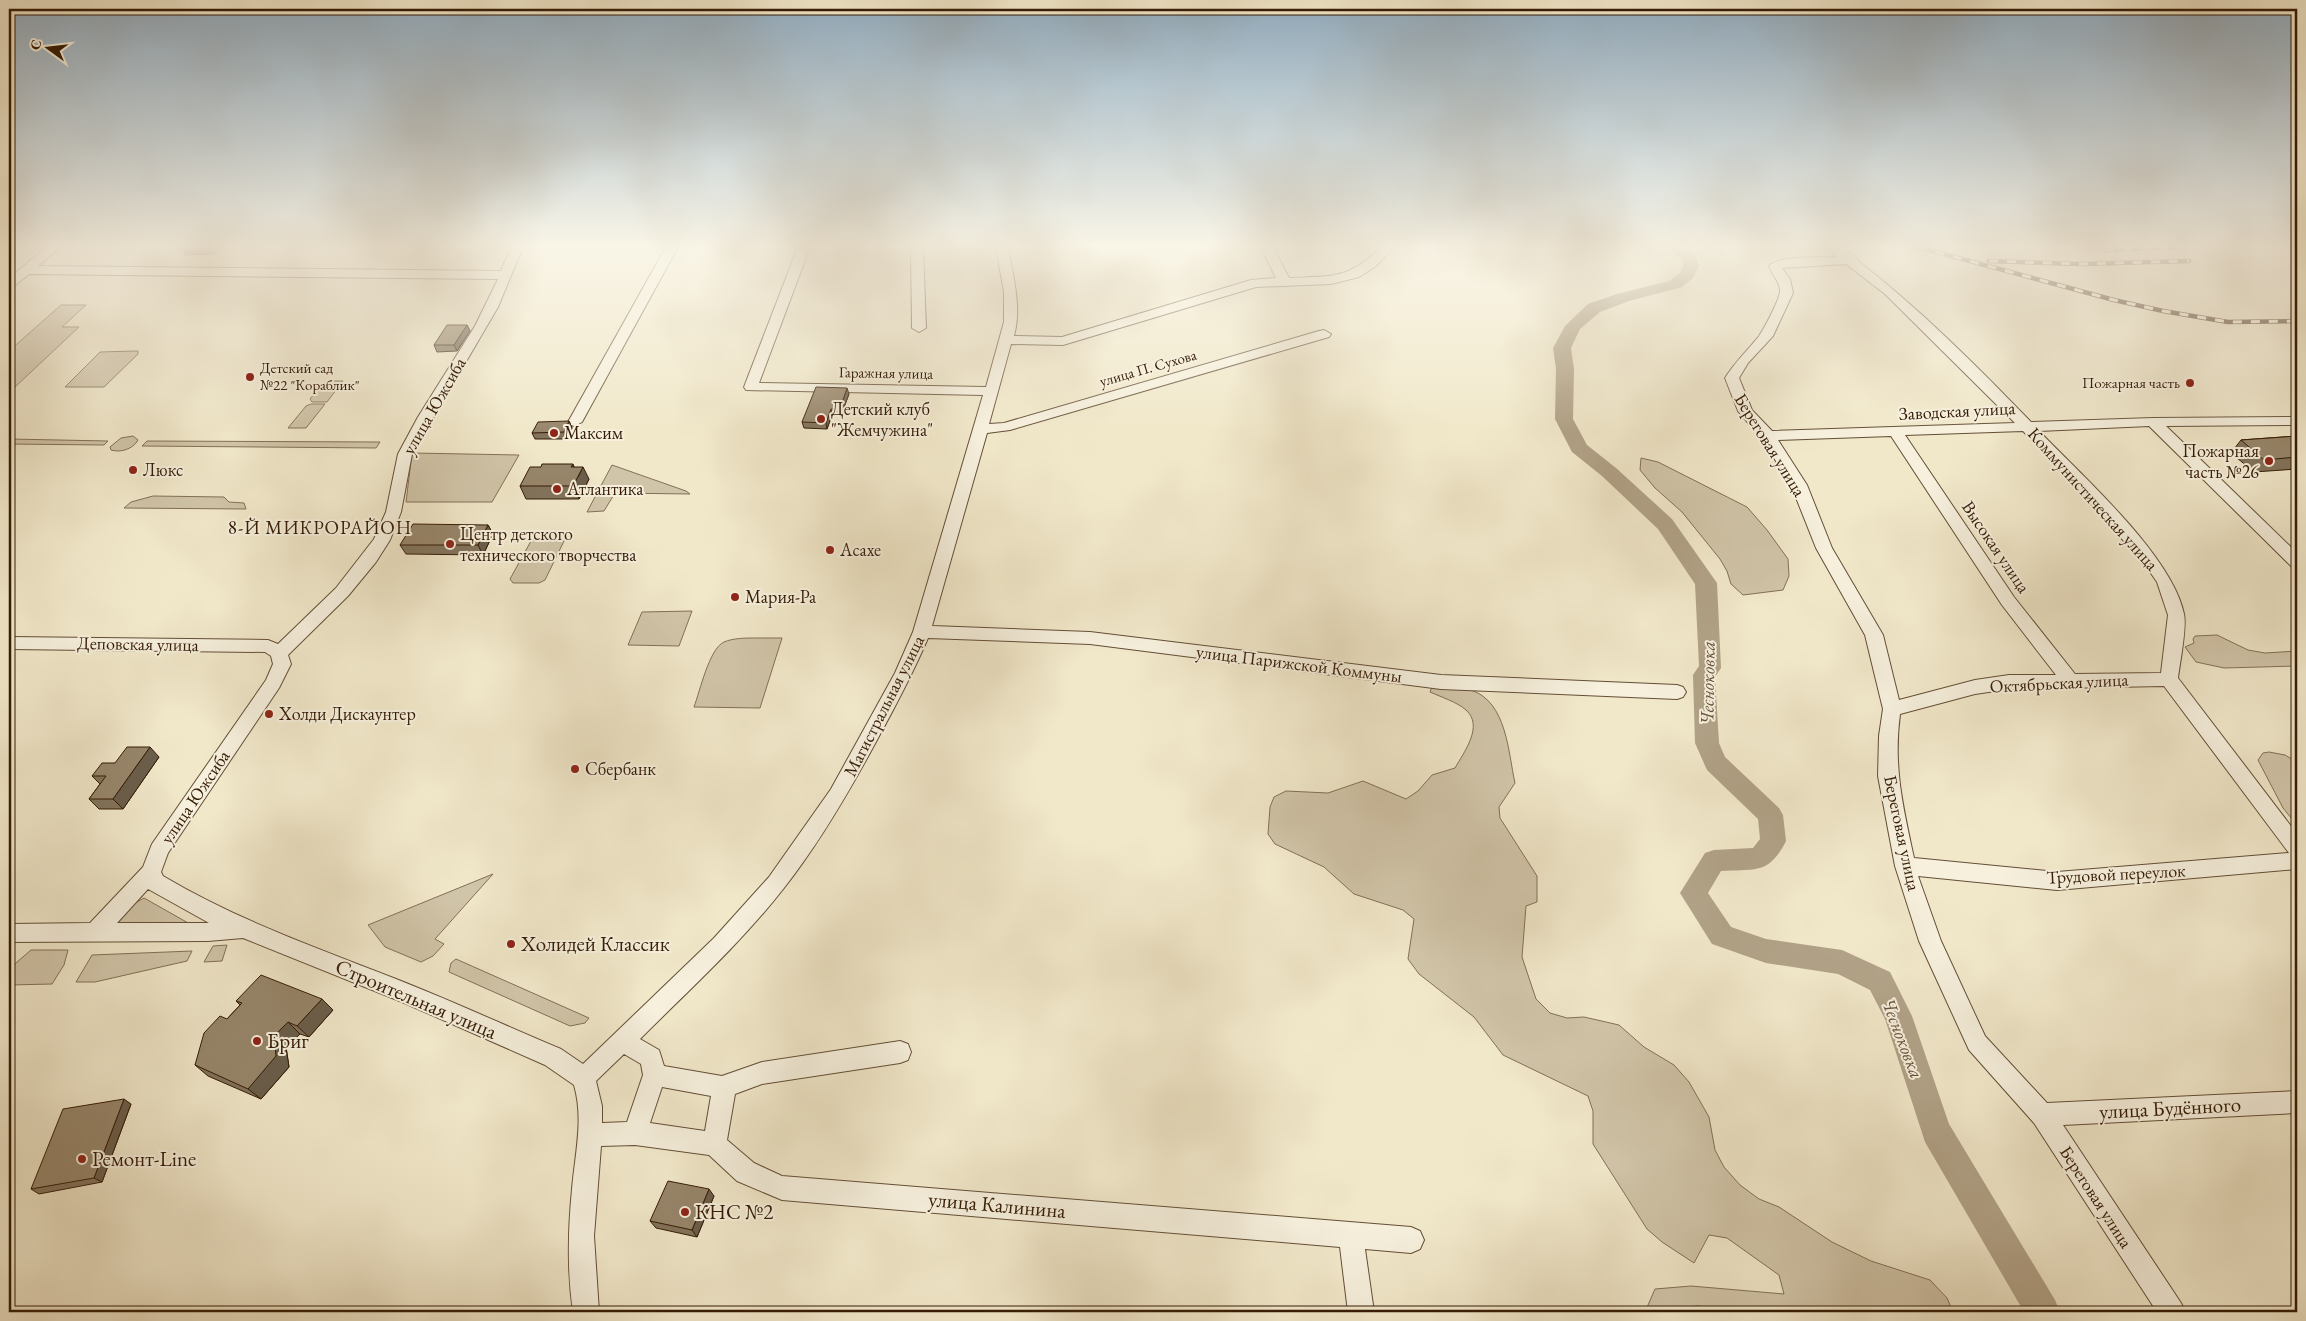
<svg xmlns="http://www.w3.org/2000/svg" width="2306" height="1321" font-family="'EB Garamond',serif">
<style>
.green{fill:#d1c5a9;stroke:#837057}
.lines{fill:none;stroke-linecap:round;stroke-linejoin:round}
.river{fill:#b1a287;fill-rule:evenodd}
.minor-casing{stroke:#644e36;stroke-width:2}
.minor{fill:#f6f0dd;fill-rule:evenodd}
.rail-casing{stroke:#351b05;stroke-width:4.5}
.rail{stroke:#f6f0dd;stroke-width:3;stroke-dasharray:9;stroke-linecap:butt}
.wall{fill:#82735c;stroke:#351b05}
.shaded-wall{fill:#6a5e4b;stroke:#351b05}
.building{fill:#97866b;stroke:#351b05}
.poi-dot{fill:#8f2418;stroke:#f6f0dd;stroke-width:2}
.labels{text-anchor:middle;stroke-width:4;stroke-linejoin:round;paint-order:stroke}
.far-poi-label{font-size:15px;fill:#351b05;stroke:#f6f0dd;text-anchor:start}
.far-street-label{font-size:15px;fill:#351b05;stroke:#f6f0dd}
.street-label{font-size:18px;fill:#351b05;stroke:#f6f0dd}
.poi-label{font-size:18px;fill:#351b05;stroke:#f6f0dd;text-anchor:start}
.neighbourhood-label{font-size:19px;letter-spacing:1px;fill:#351b05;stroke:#f6f0dd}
.water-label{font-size:19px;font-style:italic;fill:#675139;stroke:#f6f0dd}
.near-poi-label{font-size:21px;fill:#351b05;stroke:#f6f0dd;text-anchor:start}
.near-street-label{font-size:21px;fill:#351b05;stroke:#f6f0dd}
</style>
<rect width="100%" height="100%" fill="#f1e8ca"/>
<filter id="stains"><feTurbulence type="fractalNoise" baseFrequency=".004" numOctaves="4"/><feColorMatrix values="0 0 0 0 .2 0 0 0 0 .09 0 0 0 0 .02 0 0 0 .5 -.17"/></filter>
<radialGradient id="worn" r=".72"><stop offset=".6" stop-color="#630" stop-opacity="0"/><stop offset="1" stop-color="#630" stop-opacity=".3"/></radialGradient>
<g class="green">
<polygon points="61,305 86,305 62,327 79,327 15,387 9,387 9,351"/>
<polygon points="135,351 138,351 138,354 104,387 65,387 100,352"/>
<polygon points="328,381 343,381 327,402 312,402 310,399 321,385"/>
<polygon points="311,404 325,404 306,428 288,428 306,406"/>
<path d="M133 436 138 440C133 449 121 453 111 450L110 447 121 438Z"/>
<polygon points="9,439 108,441 104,445 9,444"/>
<polygon points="147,441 380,442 376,448 142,446"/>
<polygon points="412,453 519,455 492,502 406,502"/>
<polygon points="1641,458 1658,462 1747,507 1767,530 1788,559 1789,576 1783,590 1743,595 1731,584 1727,571 1720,559 1682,512 1655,488 1640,470"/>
<polygon points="612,465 686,491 690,494 615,493 604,511 587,512"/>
<polygon points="153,496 224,497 229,502 244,503 246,509 124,508 131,502"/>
<polygon points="540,537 565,539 545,580 539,583 513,583 510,579 531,541"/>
<polygon points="692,611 679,646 628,645 642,612"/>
<polygon points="2217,635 2248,650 2265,653 2297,651 2297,666 2224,668 2196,662 2185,647 2194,643 2193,639 2195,636"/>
<path d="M756 638H782L760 708 694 707C700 691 709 649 724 642 733 638 746 638 756 638Z"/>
<path d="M1433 684C1446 686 1460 686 1471 690 1507 702 1508 752 1515 783L1499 807 1500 818 1537 876V902L1526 906 1522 957 1536 999 1550 1013 1567 1018 1584 1017 1619 1025 1644 1047 1674 1065 1689 1082 1709 1117 1715 1150 1724 1167 1740 1185 1759 1199 1779 1207 1832 1242 1871 1261 1930 1280 1947 1298 1953 1312H1763L1696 1306 1681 1312H1645L1655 1289 1691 1286 1784 1294 1779 1275 1727 1238 1709 1235 1694 1263 1662 1242 1647 1229 1593 1144V1111L1588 1096 1503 1055 1474 1017 1419 974 1408 959 1414 919 1403 910 1354 894 1324 867 1275 844 1268 834 1270 807 1274 797 1286 791 1328 793 1363 781 1406 799 1418 791 1432 775 1455 768C1464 752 1484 726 1466 710 1457 702 1441 697 1430 692Z"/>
<polygon points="2269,752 2285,755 2297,762 2297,825 2283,808 2258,760 2263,753"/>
<polygon points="493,874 435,939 444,944 433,956 421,962 385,947 368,925"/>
<polygon points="144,898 190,924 119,925 117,919 130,906"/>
<polygon points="227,945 222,961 204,962 213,946"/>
<polygon points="31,950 68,950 64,965 52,984 9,985 9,969"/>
<polygon points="192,951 187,961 95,982 76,982 92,955"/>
<polygon points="456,959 589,1018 585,1023 570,1026 449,972 451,963"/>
</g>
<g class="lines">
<path class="river" d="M1668 247C1685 247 1695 248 1699 266L1693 278 1682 287 1629 301 1600 312 1580 329 1571 348 1574 369 1573 419 1587 445 1616 468 1672 519 1717 583 1721 668 1715 677 1719 743 1725 757 1779 808 1783 815 1786 841C1769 875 1755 869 1721 871L1708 893 1731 927 1766 939 1842 950 1890 972 1912 1016 1949 1124 2055 1300 2060 1312H2024L1925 1142 1885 1019 1870 990 1838 974 1766 963 1712 944 1680 893 1705 853 1714 850 1753 848 1760 839 1758 819 1707 770 1695 743 1693 675 1699 666 1695 584 1658 529 1602 476 1572 452 1555 419 1556 369 1553 348 1565 326 1588 304 1617 294 1670 281 1680 273 1683 266 1682 259Z"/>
<g class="minor-casing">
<g id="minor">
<path d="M47 247H60L38 266 501 271 511 247H523L498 307 412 454 401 512 390 540 376 562 348 596 288 655 291 664 279 688 168 853 161 872 163 876C237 920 317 948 396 979 452 1001 506 1026 561 1049L583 1064 714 938 769 877 831 789 895 673 913 632 983 395 746 390 744 387 798 247H810L759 383 986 387 1004 322V292L996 247H1008C1013 276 1022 307 1014 336L1062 337 1251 280 1276 278 1261 247H1273L1289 278C1332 276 1348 280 1381 247H1394L1376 266 1359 277 1331 284 1256 287 1063 345 1011 344 989 424 1004 423 1319 331 1324 330 1331 334 1329 337 1010 430 987 433 932 626 1090 632 1441 675 1677 685 1683 687 1686 692 1683 697 1677 699 1441 689 1090 644 928 638C913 673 895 707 877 740 849 792 820 842 784 888 741 943 689 990 640 1039L659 1050 664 1066 722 1076 762 1062 900 1041 908 1044 911 1052 908 1060 900 1063 762 1084 735 1094 727 1140 754 1163 782 1176 1411 1227 1420 1231 1424 1240 1420 1249 1411 1253 1365 1249 1374 1312H1348L1340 1247 782 1200 737 1181 709 1155 635 1145 601 1146 594 1236 599 1312H573C567 1271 568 1230 572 1189 575 1154 584 1119 574 1085L545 1065 402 1002 243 938 208 941 9 942V924L90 923 143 867 152 844 266 680 273 664 271 656 265 652 9 649V637L268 640 278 644 336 588 374 539 386 512 398 454 418 417 475 326 498 279 29 274 13 287 9 288V278ZM148 889 209 923H117ZM624 1054 641 1064 643 1075 627 1122 602 1123V1106L596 1081ZM662 1087 711 1096 705 1131 650 1123Z"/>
<polygon points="666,247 678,247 582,422 575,426 570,425 568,422"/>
<polygon points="911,247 923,247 926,328 919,332 912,328"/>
<path d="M1826 247H1840L1856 257 1858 261C1920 309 1976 365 2031 422L2153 418 2297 417V425L2166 426 2297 553V567L2291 566 2149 426 2039 431C2081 475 2172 555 2184 614 2187 627 2180 662 2178 678L2297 834V869L2057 890 1918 876 1941 941 1985 1036 2047 1103 2297 1091V1113L2063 1125 2181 1303 2185 1312H2157L2034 1123 1969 1050 1919 941 1895 866 1878 776 1879 736 1883 709 1865 635 1816 548 1791 485 1762 439 1738 411 1725 378C1735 362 1748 350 1759 336 1764 329 1781 297 1780 290 1779 280 1772 275 1769 266 1779 255 1821 258 1837 257ZM1846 264 1885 294 2015 423 1772 431 1752 410 1739 378 1748 363 1773 336 1793 293 1790 279 1782 268ZM2023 431 2103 517 2148 569 2157 582 2168 615 2161 673 2075 674 2014 597 1905 435ZM1891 436 2002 605 2056 675H2009L1975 680 1899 700 1883 635 1832 548 1807 485 1778 440ZM2164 686 2289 853 2057 872 1914 858C1903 807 1893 767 1900 714L1975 694 2009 689Z"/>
</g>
</g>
<use href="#minor" class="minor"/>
<g class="rail-casing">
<g id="rail">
<polyline points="1918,247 2114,300 2163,311 2228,322 2297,321"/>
<polyline points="2105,250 2177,247"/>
<polyline points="1989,261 2082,264 2189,261"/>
</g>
</g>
<use href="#rail" class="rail"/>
</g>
<g class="wall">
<polygon points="181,247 221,247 214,254 186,255"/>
<polygon points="467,325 470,331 457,351 437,352 434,345"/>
<polygon points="849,394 841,415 832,415 827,429 804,428 802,422"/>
<polygon points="569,421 572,428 567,439 535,439 532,433"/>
<polygon points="2297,436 2297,469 2254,472 2231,453 2241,440"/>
<polygon points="589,479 579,499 526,499 520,486"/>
<polygon points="488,525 493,534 483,555 406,554 400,545"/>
<polygon points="159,757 123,809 99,809 89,799 100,784 92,776 115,763"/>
<polygon points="322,999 333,1010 309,1037 300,1034 286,1047 289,1067 261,1099 208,1076 195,1065 227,1019 240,1005 236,1001"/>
<polygon points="131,1104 102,1182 39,1194 31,1189"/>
<polygon points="714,1196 697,1237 656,1228 650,1221"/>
</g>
<g class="shaded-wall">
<polygon points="209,247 221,247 214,254"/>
<polygon points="467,325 470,331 457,351 454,345"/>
<polygon points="847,388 849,394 841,415 840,409"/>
<polygon points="831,409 832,415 827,429 826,423"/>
<polygon points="569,421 572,428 567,439 564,432"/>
<polygon points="573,464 578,477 583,467 589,479 579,499 573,486 571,467"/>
<polygon points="488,525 493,534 483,555 478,545"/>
<polygon points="150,747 159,757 123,809 113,799"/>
<polygon points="322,999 333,1010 309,1037 297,1026"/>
<polygon points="288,1022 300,1034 286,1047 289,1067 261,1099 248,1089 274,1036"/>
<polygon points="124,1099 131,1104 102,1182 94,1178"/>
<polygon points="709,1189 714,1196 697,1237 692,1230"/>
</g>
<g class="building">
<polygon points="447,325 467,325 454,345 434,345"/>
<polygon points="816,387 847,388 840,409 831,409 826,423 802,422"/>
<polygon points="569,421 564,432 532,433 538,422"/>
<polygon points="2297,436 2297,457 2264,460 2241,440"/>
<polygon points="542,464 573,464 571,467 583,467 573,486 520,486 530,467 541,467"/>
<polygon points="413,524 488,525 478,545 400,545"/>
<polygon points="127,747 150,747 113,799 89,799 106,776 92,776 102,763 115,763"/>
<polygon points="261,975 322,999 297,1026 288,1022 274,1036 276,1056 248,1089 195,1065 204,1033 220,1016 227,1019 242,1003 236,1001"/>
<polygon points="124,1099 94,1178 31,1189 63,1109"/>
<polygon points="668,1181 709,1189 692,1230 650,1221"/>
</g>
<linearGradient id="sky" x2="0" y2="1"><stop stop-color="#92adc1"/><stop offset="0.57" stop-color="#f9f5e7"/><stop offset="1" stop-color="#f9f5e7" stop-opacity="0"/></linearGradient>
<rect width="2306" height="432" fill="url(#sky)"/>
<g class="poi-dot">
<circle cx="250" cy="377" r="5"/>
<circle cx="2190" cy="383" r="5"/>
<circle cx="821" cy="419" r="5"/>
<circle cx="554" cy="433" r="5"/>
<circle cx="2269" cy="461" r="5"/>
<circle cx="133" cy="470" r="5"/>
<circle cx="557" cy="489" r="5"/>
<circle cx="450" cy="544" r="5"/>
<circle cx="830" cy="550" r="5"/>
<circle cx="735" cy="597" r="5"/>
<circle cx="269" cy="714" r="5"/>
<circle cx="575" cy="769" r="5"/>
<circle cx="511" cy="944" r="5"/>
<circle cx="257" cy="1041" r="5"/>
<circle cx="82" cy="1159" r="5"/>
<circle cx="685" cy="1212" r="5"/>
</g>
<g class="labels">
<g class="far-poi-label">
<text x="260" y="373">Детский сад<tspan x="260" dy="17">№22 "Кораблик"</tspan></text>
<text x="2180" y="388" text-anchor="end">Пожарная часть</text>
</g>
<g class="far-street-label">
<text transform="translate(1148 368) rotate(-16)" y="5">улица П. Сухова</text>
<text transform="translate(886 373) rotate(1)" y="5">Гаражная улица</text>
</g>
<g class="street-label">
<text transform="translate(434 406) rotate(-60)" y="6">улица Южсиба</text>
<text transform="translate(1957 411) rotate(-3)" y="6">Заводская улица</text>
<text transform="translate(1770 445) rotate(58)" y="6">Береговая улица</text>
<text transform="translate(2093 499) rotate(48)" y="6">Коммунистическая улица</text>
<text transform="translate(1996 547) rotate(56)" y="6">Высокая улица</text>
<text transform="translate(138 644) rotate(1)" y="6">Деповская улица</text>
<text transform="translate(1299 664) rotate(7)" y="6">улица Парижской Коммуны</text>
<text transform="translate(2059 683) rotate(-3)" y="6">Октябрьская улица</text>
<text transform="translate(884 706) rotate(-63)" y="6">Магистральная улица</text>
<text transform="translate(195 797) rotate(-56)" y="6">улица Южсиба</text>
<text transform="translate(1902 833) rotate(78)" y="6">Береговая улица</text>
<text transform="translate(2116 874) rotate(-3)" y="6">Трудовой переулок</text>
<text transform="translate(2096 1197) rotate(57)" y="6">Береговая улица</text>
</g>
<g class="poi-label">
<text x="831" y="415">Детский клуб<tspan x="831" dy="21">"Жемчужина"</tspan></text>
<text x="564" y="439">Максим</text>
<text x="2259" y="457" text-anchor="end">Пожарная<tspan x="2259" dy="21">часть №26</tspan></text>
<text x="143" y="476">Люкс</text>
<text x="567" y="495">Атлантика</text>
<text x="460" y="540">Центр детского<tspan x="460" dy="21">технического творчества</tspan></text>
<text x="840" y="556">Асахе</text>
<text x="745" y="603">Мария-Ра</text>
<text x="279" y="720">Холди Дискаунтер</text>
<text x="585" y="775">Сбербанк</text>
</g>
<g class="neighbourhood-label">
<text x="320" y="534">8-Й МИКРОРАЙОН</text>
</g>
<g class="water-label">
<text transform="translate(1707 683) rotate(-89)" y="7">Чесноковка</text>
<text transform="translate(1903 1038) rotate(69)" y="7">Чесноковка</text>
</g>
<g class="near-poi-label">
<text x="521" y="951">Холидей Классик</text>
<text x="267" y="1048">Бриг</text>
<text x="92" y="1166">Ремонт-Line</text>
<text x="695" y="1219">КНС №2</text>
</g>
<g class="near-street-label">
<text transform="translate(416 999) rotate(23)" y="7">Строительная улица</text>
<text transform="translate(2170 1108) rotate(-3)" y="7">улица Будённого</text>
<text transform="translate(997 1205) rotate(5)" y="7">улица Калинина</text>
</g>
</g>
<rect width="2306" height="1321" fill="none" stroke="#f1e8ca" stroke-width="30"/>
<rect x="10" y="10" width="2286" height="1301" fill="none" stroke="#351b05" stroke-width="2.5"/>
<rect x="15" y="15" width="2276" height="1291" fill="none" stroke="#351b05"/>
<g transform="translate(48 48) rotate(285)" stroke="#f6f0dd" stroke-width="4" paint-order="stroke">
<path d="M0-4L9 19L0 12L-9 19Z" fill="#351b05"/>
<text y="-8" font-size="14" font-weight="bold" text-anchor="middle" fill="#351b05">С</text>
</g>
<rect width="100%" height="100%" filter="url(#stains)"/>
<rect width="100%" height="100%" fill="url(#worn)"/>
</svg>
